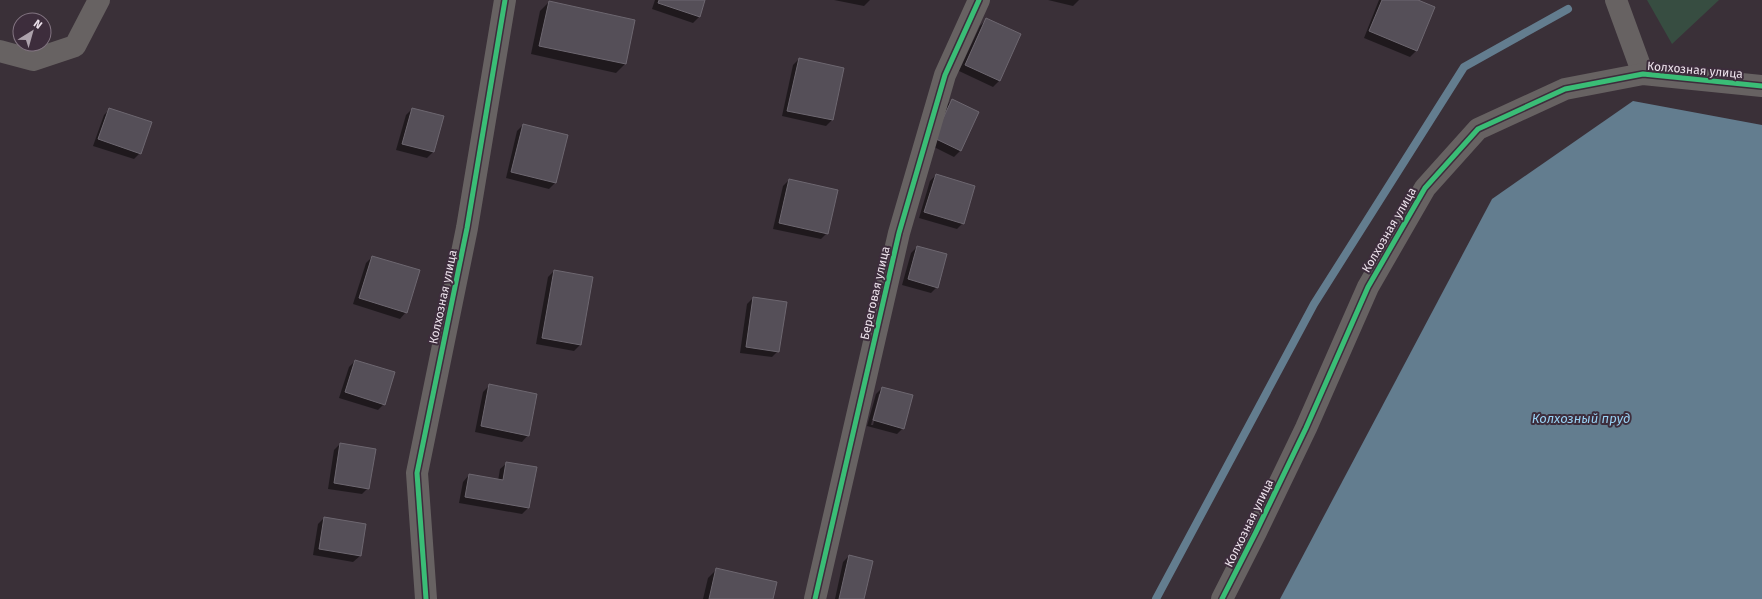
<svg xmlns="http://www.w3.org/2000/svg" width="1762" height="599" font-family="'Fira Sans',sans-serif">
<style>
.green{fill:#374d41}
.water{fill:#637d8f}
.shadow{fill:#0007;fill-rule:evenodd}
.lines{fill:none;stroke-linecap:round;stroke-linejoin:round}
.stream{stroke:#637d8f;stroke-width:8}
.building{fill:#554f58;stroke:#6d6770}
.street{stroke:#676262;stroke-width:22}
.cycleway-casing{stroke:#3d2d3c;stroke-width:8}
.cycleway{stroke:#3abd76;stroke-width:5}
.labels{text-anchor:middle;stroke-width:4;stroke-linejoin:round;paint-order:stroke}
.street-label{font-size:12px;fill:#ebe0ea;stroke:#3d2d3c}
.water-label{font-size:13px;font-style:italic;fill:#9ad2f4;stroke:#3d2d3c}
</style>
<rect width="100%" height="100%" fill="#3a3038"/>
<polygon class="green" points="1647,0 1719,0 1672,44"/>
<polygon class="water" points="1633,101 1762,125 1762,599 1280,599 1492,199"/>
<g class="shadow">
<polygon points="655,0 704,0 699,17 693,23 652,9"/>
<polygon points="834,0 870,0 864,6"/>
<polygon points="1048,0 1079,0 1073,6"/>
<polygon points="1379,0 1416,0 1434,8 1416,51 1410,57 1364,38"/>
<polygon points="549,2 634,20 625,64 616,73 531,54 540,11"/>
<polygon points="986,20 999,81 993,87 959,71 980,26"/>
<polygon points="799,59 832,120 826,126 782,116 793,65"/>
<polygon points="952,100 978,112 960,151 954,157 928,144 946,106"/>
<polygon points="110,109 140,153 134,159 93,146 104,115"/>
<polygon points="412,109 442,117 433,152 427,158 396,150 406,115"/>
<polygon points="523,125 555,183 549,189 506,178 517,131"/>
<polygon points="936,175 963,223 957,229 919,218 930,181"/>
<polygon points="789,180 827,233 821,239 773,229 783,186"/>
<polygon points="917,247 937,287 931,293 902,285 911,253"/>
<polygon points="372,257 406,312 400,319 353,304 366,263"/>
<polygon points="554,271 592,278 580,345 574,351 536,344 548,277"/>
<polygon points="753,298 778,351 772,357 740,353 747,304"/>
<polygon points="355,361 384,404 378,410 339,398 349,367"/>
<polygon points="489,386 528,435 522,442 475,432 483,392"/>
<path d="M882 388 903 428 897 434 867 426 876 394ZM879 394H881L873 425H871Z"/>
<polygon points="340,444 368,488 362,494 328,489 334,450"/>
<polygon points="507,463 528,508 522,514 459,503 463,482 469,475 498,481 500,469"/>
<polygon points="324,518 360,556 353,562 313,555 318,524"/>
<polygon points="849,556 863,599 835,599 843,562"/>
<polygon points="717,569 772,599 703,599 708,578"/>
</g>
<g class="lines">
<polyline class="stream" points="1156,599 1314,304 1464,67 1568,9"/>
</g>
<g class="building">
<polygon points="659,0 705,0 700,17 658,3"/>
<polygon points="1382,0 1418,0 1435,7 1417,51 1369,31"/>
<polygon points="549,1 635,20 626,64 539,46"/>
<polygon points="986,18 1021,34 1000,81 965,65"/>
<polygon points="799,58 844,68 833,120 787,111"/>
<polygon points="952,99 979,112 961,151 934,138"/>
<polygon points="109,108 152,122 141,154 98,139"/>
<polygon points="412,108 444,116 434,152 402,144"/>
<polygon points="523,124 568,135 556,183 511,172"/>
<polygon points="936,174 975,186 964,224 924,212"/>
<polygon points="789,179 838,190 828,234 779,223"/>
<polygon points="917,246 947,254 938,288 908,279"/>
<polygon points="372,256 420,270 407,313 359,298"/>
<polygon points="554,270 593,277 581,345 542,338"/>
<polygon points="753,297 787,302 779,352 746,347"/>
<polygon points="355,360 395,372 385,405 345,392"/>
<polygon points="489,384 537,394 529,436 481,426"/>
<polygon points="882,387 913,395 904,429 873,420"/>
<polygon points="340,443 376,449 369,489 334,483"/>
<polygon points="506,462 537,467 529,508 465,497 469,474 503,480"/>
<polygon points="324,517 366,524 361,556 319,549"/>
<polygon points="849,555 873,561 864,599 839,599"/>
<polygon points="716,568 777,582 773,599 709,599"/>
</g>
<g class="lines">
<g class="street">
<polyline points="1616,0 1643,74"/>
<polyline points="0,51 33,60 75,46 99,0"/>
<polyline points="426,599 417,473 467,228 505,0"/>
<polyline points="815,599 899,233 945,75 979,0"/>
<polyline points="1222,599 1256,532 1306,428 1368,287 1425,188 1478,129 1565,89 1643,74 1762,86"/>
</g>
<g class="cycleway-casing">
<g id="cycleway">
<polyline points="426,599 417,473 467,228 505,0"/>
<polyline points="815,599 899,233 945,75 979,0"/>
<polyline points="1222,599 1256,532 1306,428 1368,287 1425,188 1478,129 1565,89 1643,74 1762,86"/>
</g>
</g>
<use href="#cycleway" class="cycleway"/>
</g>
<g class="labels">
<g class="street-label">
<text transform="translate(1695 70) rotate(5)" y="4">Колхозная улица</text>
<text transform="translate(1389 230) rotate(-60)" y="4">Колхозная улица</text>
<text transform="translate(875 293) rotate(-77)" y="4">Береговая улица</text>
<text transform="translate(443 297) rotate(-78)" y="4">Колхозная улица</text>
<text transform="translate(1249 523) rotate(-64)" y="4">Колхозная улица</text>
</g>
<g class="water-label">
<text x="1581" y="423">Колхозный пруд</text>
</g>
</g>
<g transform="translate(32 32) rotate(37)"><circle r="19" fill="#3d2d3c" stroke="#837582"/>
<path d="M0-3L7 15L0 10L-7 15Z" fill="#ada2ac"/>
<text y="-6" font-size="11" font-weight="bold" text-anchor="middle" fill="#ebe0ea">N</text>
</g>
</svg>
